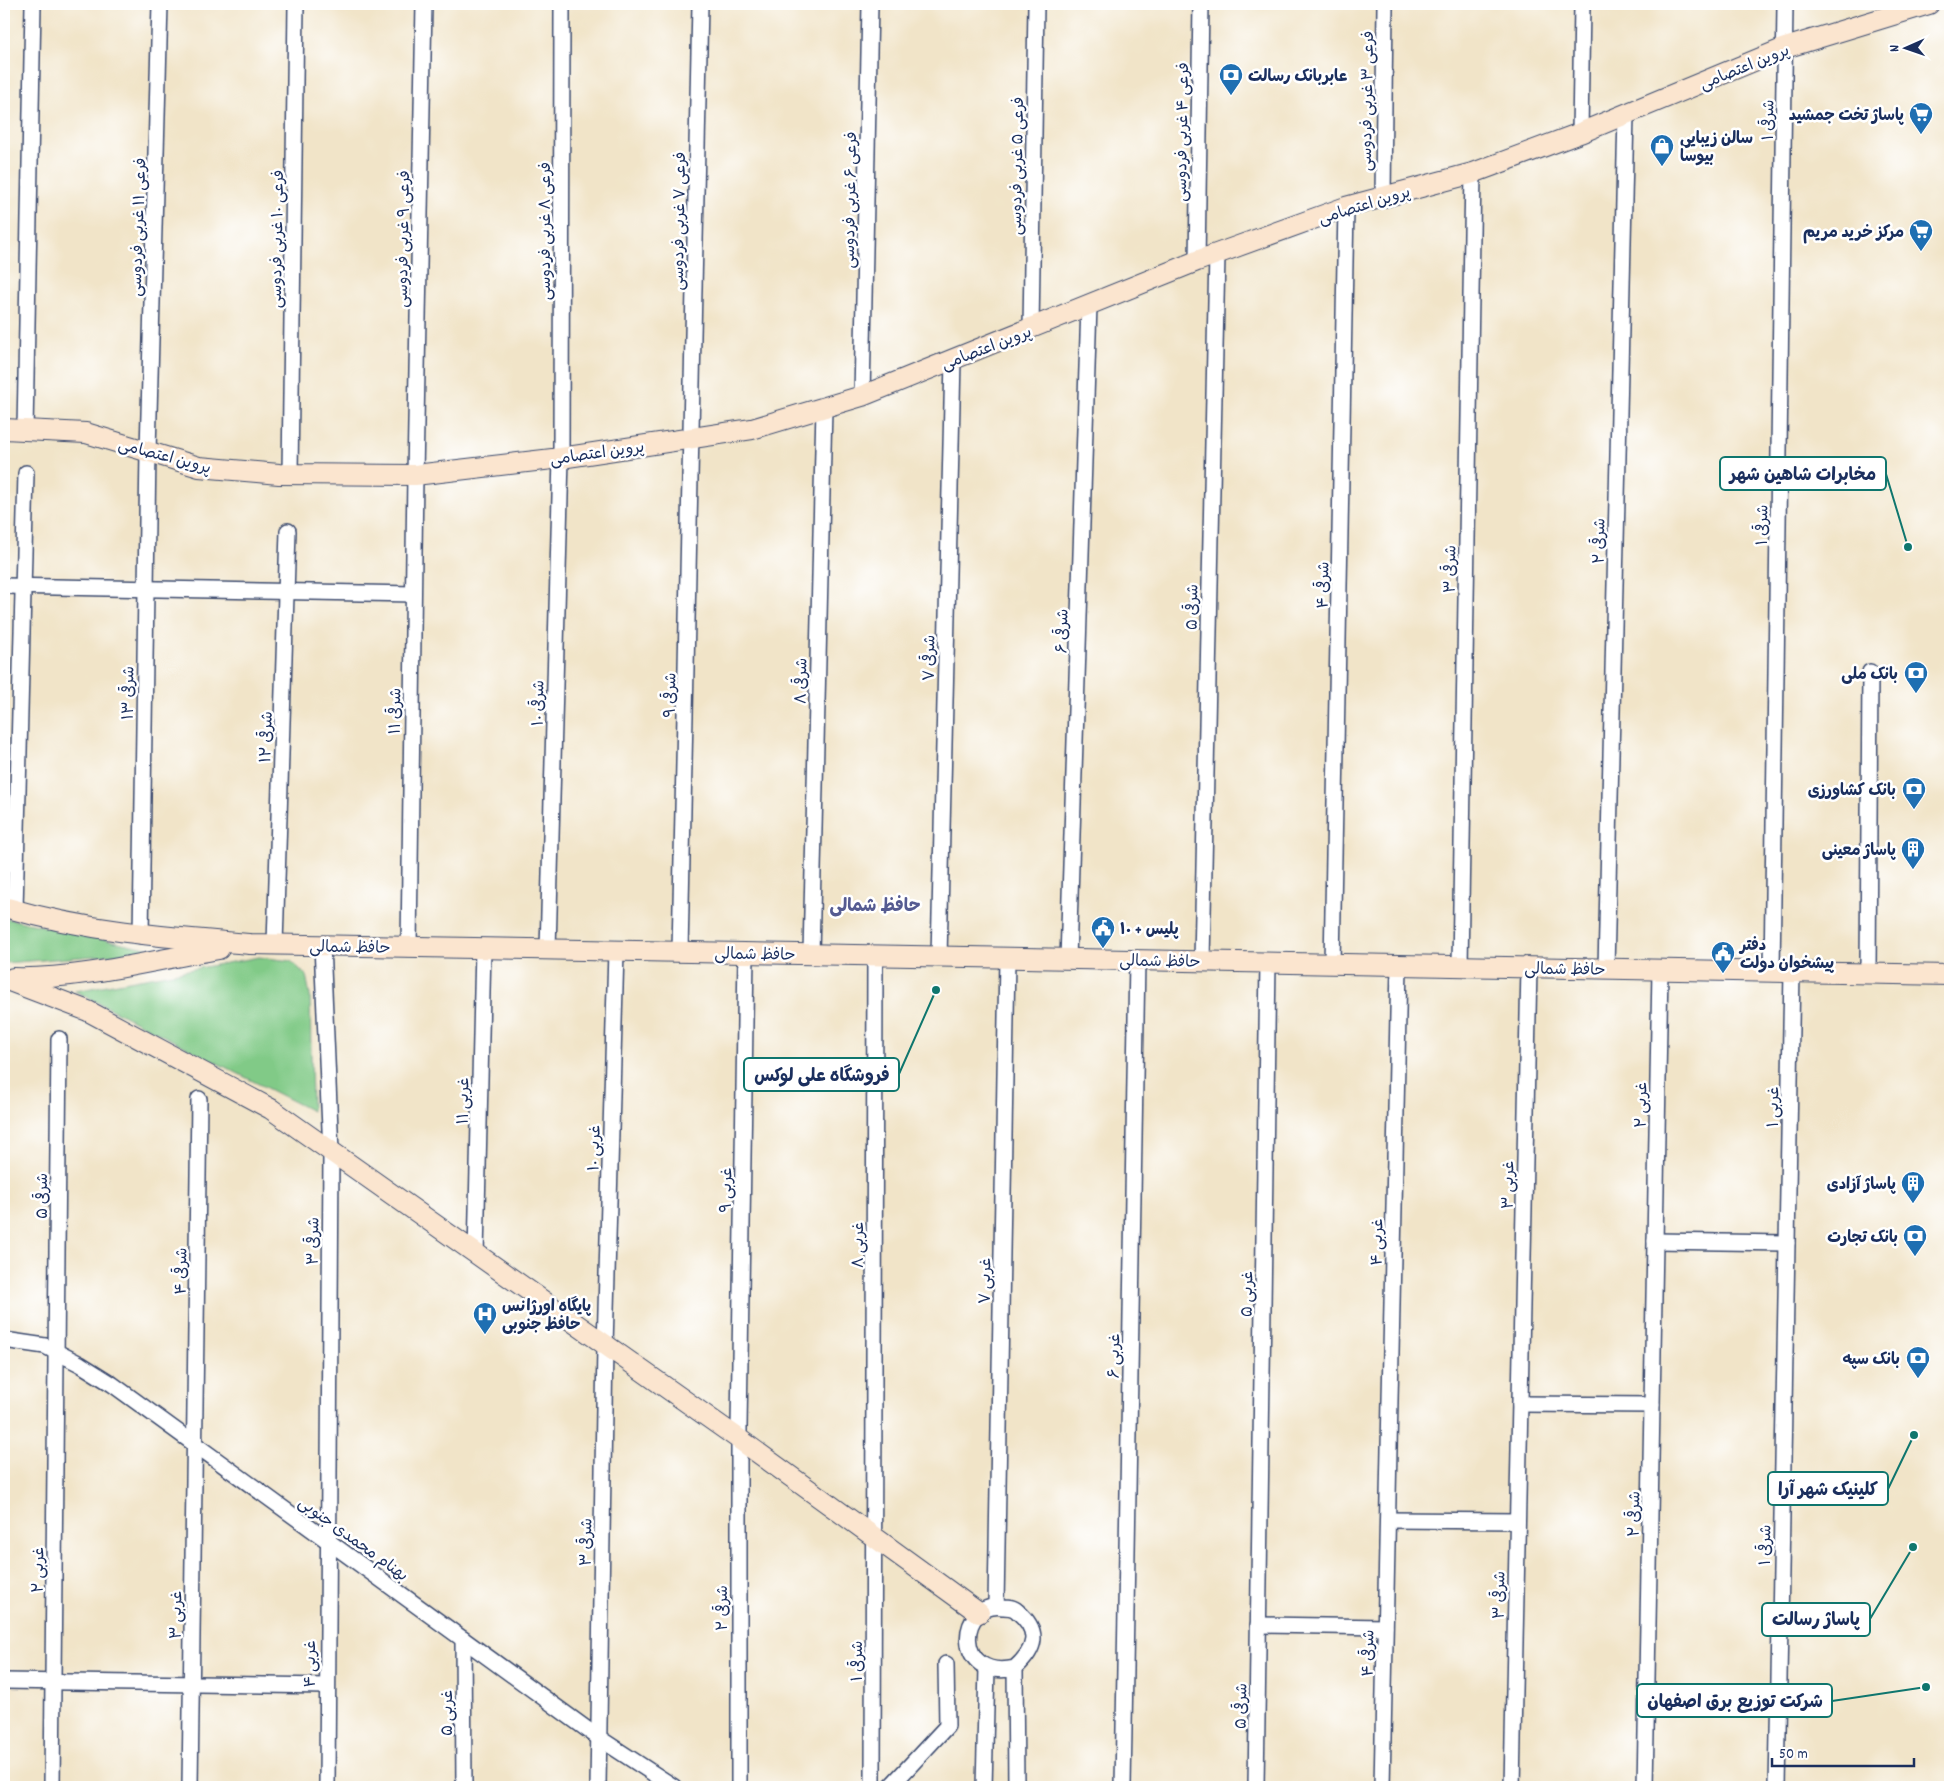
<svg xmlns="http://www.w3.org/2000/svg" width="1954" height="1791" font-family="Dekko,'Playpen Sans Arabic',sans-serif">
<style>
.green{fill:#81ca87;stroke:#4e7c72}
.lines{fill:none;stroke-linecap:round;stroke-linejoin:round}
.street-casing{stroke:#3b4a6e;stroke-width:18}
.secondary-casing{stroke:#3b4a6e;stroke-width:22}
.street{stroke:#fff;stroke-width:15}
.secondary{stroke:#fbe5cf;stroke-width:20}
.labels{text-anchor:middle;stroke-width:5;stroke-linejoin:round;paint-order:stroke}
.street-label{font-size:16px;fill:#1b2f5e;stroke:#fff}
.poi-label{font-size:16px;font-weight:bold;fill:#1b2f5e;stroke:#fff;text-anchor:end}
.neighbourhood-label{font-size:18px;font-weight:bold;fill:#555b91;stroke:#fff}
.leader{fill:none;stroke:#0f766e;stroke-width:2}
.callout-dot{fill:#0f766e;stroke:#fff;stroke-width:2}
.callout{fill:#fff;stroke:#0f766e;stroke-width:2}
.callout-label{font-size:18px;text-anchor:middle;font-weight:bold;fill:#1b2f5e}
</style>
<rect width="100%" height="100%" fill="#fff"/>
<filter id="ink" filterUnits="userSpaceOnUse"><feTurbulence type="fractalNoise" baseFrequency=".02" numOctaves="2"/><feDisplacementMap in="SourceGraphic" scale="10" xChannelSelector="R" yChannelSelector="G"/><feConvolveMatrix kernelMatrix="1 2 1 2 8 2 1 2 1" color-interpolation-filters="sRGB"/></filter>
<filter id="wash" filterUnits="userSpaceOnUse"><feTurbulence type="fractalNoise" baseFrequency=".0096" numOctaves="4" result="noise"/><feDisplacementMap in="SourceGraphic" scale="20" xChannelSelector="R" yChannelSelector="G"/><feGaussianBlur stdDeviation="1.12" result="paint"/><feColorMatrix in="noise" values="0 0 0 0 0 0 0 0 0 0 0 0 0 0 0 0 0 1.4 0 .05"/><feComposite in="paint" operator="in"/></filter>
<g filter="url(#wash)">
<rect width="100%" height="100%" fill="#f1e4c8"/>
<g class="green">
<polygon points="4,918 160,951 4,963"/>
<polygon points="259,957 291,961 306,975 310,995 312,1111 75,991"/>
</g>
</g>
<g filter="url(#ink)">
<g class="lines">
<g class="street-casing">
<g id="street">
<polyline points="1580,133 1582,4"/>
<polyline points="1383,198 1385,4"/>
<polyline points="1197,261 1201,4"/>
<polyline points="1031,329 1036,4"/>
<polyline points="862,396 870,4"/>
<polyline points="25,430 33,4"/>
<polyline points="290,474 296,4"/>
<polyline points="4,586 413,594"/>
<polyline points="15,910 26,473"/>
<polyline points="141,936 148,451 160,4"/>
<polyline points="275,944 288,531"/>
<polyline points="322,945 331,1152 327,1787"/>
<polyline points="409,947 415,475 424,4"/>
<polyline points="548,950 561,458 562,4"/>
<polyline points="680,952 700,4"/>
<polyline points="811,954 824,408"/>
<polyline points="939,957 953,360"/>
<polyline points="1068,959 1089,305"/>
<polyline points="1202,961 1217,254"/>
<polyline points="1332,964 1346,207"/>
<polyline points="1460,966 1473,173"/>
<polyline points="1606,969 1626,114"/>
<polyline points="1772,972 1785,4"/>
<polyline points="1868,973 1870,672"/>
<polyline points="1655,1241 1787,1243"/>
<polyline points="476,1255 483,948"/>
<polyline points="4,1340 45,1346 80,1364 112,1384 599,1738 674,1787"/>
<polyline points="1520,1404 1652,1405"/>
<polyline points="1388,1520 1517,1521"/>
<polyline points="996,1605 1007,958"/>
<polyline points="1258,1625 1385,1627"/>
<polyline points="463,1639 464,1787"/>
<path d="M1015 1668C953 1682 957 1600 1003 1607 1008 1607 1013 1607 1017 1611 1041 1631 1036 1649 1015 1668L1016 1787"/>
<polyline points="4,1681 327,1686"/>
<polyline points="52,1787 59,1039"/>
<polyline points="190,1787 199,1099"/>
<polyline points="598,1787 605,1346 616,951"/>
<polyline points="739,1787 739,1428 746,953"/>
<polyline points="873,1787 875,955"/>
<polyline points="890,1787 947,1726 946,1664"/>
<polyline points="984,1787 987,1668"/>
<polyline points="1123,1787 1137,960"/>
<polyline points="1256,1787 1268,962"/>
<polyline points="1382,1787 1399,965"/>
<polyline points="1512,1787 1529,967"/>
<polyline points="1645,1787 1660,970"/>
<polyline points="1777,1787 1792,972"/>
</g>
</g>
<g class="secondary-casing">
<g id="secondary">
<polyline points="4,429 86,433 199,467 279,474 415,475 561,458 752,429 862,396 1197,261 1346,207 1473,173 1580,133 1785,48 1929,4"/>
<path d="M4 907C87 931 163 937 250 944L1950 975"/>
<path d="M13 978C79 980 154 960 219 949"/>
<polyline points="4,979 88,1011 271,1109 739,1439 979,1613"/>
</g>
</g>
<use href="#street" class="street"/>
<use href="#secondary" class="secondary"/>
</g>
</g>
<defs>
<g id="bank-pin" transform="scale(1.25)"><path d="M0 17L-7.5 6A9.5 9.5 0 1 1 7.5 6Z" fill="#1f6fb2" stroke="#fff"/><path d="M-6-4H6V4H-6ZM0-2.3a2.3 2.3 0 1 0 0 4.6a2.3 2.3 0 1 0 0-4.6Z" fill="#fff"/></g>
<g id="supermarket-pin" transform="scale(1.25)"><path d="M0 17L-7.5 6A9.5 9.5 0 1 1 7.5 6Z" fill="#1f6fb2" stroke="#fff"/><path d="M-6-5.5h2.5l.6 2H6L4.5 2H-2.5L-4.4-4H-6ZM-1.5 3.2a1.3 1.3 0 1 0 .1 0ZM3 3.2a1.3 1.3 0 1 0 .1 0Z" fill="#fff"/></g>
<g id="shop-pin" transform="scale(1.25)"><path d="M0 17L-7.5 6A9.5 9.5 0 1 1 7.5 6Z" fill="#1f6fb2" stroke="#fff"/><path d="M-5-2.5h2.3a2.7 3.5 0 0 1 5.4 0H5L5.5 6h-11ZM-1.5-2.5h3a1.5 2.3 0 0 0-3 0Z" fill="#fff"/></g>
<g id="building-pin" transform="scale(1.25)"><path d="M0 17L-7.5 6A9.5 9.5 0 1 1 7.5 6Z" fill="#1f6fb2" stroke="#fff"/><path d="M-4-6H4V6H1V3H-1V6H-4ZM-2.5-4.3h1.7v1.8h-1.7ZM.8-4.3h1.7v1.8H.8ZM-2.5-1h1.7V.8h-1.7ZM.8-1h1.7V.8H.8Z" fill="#fff"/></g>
<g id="civic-pin" transform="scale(1.25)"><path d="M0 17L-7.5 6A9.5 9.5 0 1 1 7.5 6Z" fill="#1f6fb2" stroke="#fff"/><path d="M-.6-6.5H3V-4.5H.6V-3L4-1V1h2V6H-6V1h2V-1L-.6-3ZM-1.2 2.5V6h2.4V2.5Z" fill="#fff"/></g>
<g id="hospital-pin" transform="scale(1.25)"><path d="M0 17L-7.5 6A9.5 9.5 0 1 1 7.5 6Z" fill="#1f6fb2" stroke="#fff"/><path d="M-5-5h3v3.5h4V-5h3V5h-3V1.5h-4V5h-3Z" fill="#fff"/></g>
</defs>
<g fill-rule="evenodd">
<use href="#bank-pin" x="1231" y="75"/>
<use href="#supermarket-pin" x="1921" y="114"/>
<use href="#shop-pin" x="1662" y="146"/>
<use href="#supermarket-pin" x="1921" y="231"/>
<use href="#bank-pin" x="1916" y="673"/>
<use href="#bank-pin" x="1914" y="789"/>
<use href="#building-pin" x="1913" y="849"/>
<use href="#civic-pin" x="1103" y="928"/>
<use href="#civic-pin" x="1723" y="953"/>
<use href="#building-pin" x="1913" y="1183"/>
<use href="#bank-pin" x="1915" y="1236"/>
<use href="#hospital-pin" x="485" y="1314"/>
<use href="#bank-pin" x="1918" y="1358"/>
</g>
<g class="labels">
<g class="street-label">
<text transform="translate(1744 66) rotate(-22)" y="6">پروین اعتصامی</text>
<text transform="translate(1366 101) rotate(-89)" y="6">فرعی ۳ غربی فردوسی</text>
<text transform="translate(1767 120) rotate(-89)" y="6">۱ شرقی</text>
<text transform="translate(1181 132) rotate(-89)" y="6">فرعی ۴ غربی فردوسی</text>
<text transform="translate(1016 166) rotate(-89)" y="6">فرعی ۵ غربی فردوسی</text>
<text transform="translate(849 200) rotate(-89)" y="6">فرعی ۶ غربی فردوسی</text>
<text transform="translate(1364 204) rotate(-17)" y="6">پروین اعتصامی</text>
<text transform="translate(678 221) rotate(-89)" y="6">فرعی ۷ غربی فردوسی</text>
<text transform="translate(137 227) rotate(-88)" y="6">فرعی ۱۱ غربی فردوسی</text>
<text transform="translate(544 231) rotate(-90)" y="6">فرعی ۸ غربی فردوسی</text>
<text transform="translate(276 239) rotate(-89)" y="6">فرعی ۱۰ غربی فردوسی</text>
<text transform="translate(402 239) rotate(-89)" y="6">فرعی ۹ غربی فردوسی</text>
<text transform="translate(986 347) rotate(-21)" y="6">پروین اعتصامی</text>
<text transform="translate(597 452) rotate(-8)" y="6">پروین اعتصامی</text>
<text transform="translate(165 455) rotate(15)" y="6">پروین اعتصامی</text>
<text transform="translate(1761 525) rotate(-89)" y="6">۱ شرقی</text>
<text transform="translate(1598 541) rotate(-89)" y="6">۲ شرقی</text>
<text transform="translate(1449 569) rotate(-89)" y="6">۳ شرقی</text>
<text transform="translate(1322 585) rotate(-89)" y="6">۴ شرقی</text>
<text transform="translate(1191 607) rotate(-89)" y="6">۵ شرقی</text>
<text transform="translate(1061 631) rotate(-88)" y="6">۶ شرقی</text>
<text transform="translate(928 658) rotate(-89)" y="6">۷ شرقی</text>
<text transform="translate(800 681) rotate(-89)" y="6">۸ شرقی</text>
<text transform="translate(127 693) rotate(-89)" y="6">۱۳ شرقی</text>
<text transform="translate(669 695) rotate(-89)" y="6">شرقی ۹</text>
<text transform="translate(537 703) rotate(-89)" y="6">شرقی ۱۰</text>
<text transform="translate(394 711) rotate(-89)" y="6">۱۱ شرقی</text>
<text transform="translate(265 737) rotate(-88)" y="6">۱۲ شرقی</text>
<text transform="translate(350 946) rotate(1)" y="6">حافظ شمالی</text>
<text transform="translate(755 953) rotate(1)" y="6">حافظ شمالی</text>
<text transform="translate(1160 960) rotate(1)" y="6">حافظ شمالی</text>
<text transform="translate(1565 968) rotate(1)" y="6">حافظ شمالی</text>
<text transform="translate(462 1101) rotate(-89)" y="6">۱۱ غربی</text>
<text transform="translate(1640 1105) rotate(-89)" y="6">۲ غربی</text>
<text transform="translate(1772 1107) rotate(-89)" y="6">۱ غربی</text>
<text transform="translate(593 1148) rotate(-88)" y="6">۱۰ غربی</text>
<text transform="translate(1507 1185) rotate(-89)" y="6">۳ غربی</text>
<text transform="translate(725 1190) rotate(-89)" y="6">۹ غربی</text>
<text transform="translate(41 1196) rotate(-90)" y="6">۵ شرقی</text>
<text transform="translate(312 1241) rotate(-89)" y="6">۳ شرقی</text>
<text transform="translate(1376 1242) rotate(-89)" y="6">۴ غربی</text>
<text transform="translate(857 1245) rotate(-90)" y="6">۸ غربی</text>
<text transform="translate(180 1271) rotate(-89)" y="6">۴ شرقی</text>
<text transform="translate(984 1281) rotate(-89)" y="6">۷ غربی</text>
<text transform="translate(1246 1294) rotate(-89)" y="6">۵ غربی</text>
<text transform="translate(1113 1356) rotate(-89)" y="6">۶ غربی</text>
<text transform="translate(1633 1514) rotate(-89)" y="6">۲ شرقی</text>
<text transform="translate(354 1538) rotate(36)" y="6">بهنام محمدی جنوبی</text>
<text transform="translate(585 1542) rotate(-89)" y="6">۳ شرقی</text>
<text transform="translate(1764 1545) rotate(-89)" y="6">۱ شرقی</text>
<text transform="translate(37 1570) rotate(-89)" y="6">۲ غربی</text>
<text transform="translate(1498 1595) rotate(-89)" y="6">۳ شرقی</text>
<text transform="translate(721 1608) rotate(-90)" y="6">۲ شرقی</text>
<text transform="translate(175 1615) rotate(-89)" y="6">۳ غربی</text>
<text transform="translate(1367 1653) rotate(-89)" y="6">۴ شرقی</text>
<text transform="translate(856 1661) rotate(-90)" y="6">۱ شرقی</text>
<text transform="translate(309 1664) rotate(-90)" y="6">۴ غربی</text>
<text transform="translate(1240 1706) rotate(-89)" y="6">۵ شرقی</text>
<text transform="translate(446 1713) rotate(-90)" y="6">۵ غربی</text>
</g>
<g class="poi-label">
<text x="1248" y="81" text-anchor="start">عابربانک رسالت</text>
<text x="1904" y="120">پاساژ تخت جمشید</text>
<text x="1680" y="143" text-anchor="start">سالن زیبایی<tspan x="1680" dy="18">بیوسا</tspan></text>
<text x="1904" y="237">مرکز خرید مریم</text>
<text x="1898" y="679">بانک ملی</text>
<text x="1896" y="795">بانک کشاورزی</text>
<text x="1896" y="855">پاساژ معینی</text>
<text x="1120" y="934" text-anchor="start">پلیس + ۱۰</text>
<text x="1740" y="950" text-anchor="start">دفتر<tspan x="1740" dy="18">پیشخوان دولت</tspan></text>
<text x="1896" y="1189">پاساژ آزادی</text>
<text x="1898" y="1242">بانک تجارت</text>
<text x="502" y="1311" text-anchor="start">پایگاه اورژانس<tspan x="502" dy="18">حافظ جنوبی</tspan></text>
<text x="1900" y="1364">بانک سپه</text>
</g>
<g class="neighbourhood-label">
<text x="875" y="911">حافظ شمالی</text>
</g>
</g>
<path class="leader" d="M1908 547L1886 474M936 990L899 1074M1914 1435L1888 1489M1913 1547L1870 1619M1926 1687L1832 1701"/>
<g class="callout-dot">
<circle cx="1908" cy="547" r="5"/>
<circle cx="936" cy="990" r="5"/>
<circle cx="1914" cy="1435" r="5"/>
<circle cx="1913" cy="1547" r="5"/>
<circle cx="1926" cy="1687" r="5"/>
</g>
<g class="callout">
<rect x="1720" y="457" width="166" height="33" rx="5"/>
<rect x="744" y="1058" width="155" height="33" rx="5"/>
<rect x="1768" y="1472" width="120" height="33" rx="5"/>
<rect x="1762" y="1603" width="108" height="33" rx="5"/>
<rect x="1637" y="1684" width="195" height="33" rx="5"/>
</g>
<g class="callout-label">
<text x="1803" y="480">مخابرات شاهین شهر</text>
<text x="822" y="1081">فروشگاه علی لوکس</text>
<text x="1828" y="1495">کلینیک شهر آرا</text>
<text x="1816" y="1625">پاساژ رسالت</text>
<text x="1735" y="1707">شرکت توزیع برق اصفهان</text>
</g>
<rect width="1954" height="1791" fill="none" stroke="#fff" stroke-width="20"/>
<g transform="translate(1906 48) rotate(268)" stroke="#ffffff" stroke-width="4" paint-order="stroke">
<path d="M0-4L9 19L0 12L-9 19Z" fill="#1b2f5e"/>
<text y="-8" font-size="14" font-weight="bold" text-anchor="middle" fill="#1b2f5e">N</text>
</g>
<path d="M1772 1758v8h142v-8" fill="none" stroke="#1b2f5e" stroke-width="2.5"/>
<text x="1779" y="1758" font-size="15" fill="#1b2f5e" stroke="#ffffff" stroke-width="4" paint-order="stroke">50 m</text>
</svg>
